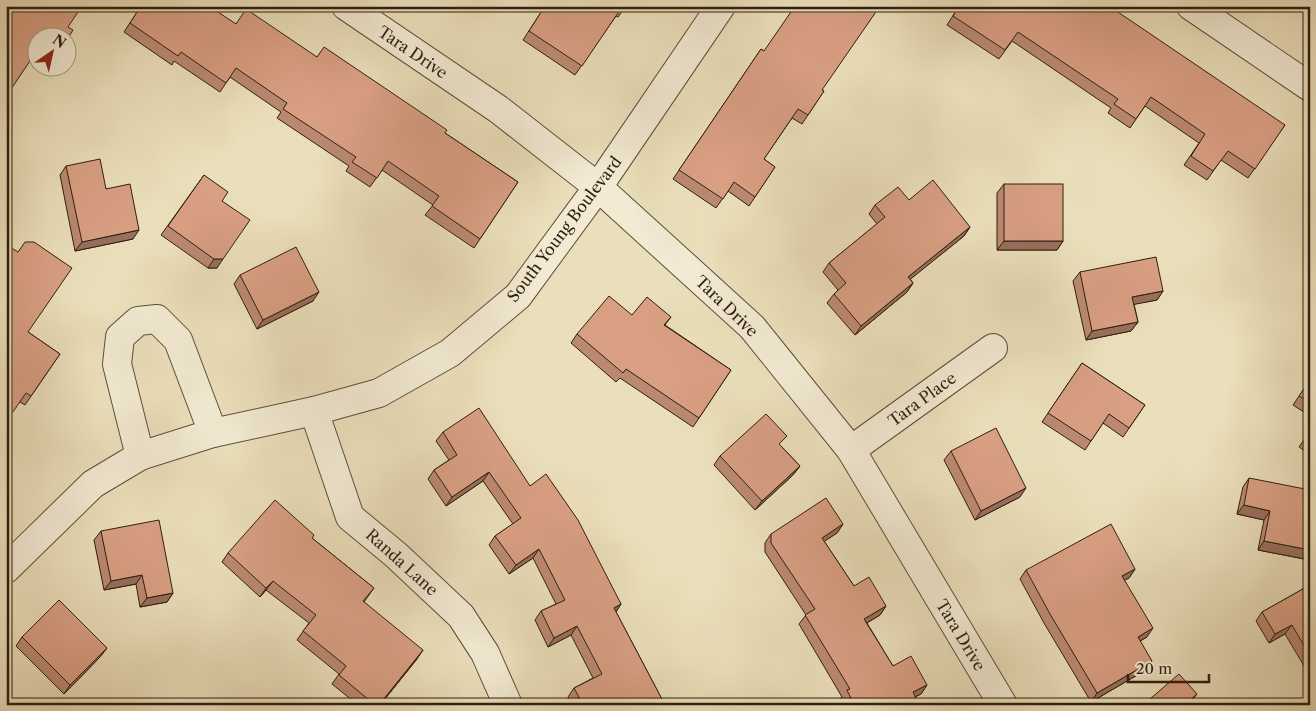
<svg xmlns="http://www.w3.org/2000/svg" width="1316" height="711" font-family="'Libre Caslon Text',serif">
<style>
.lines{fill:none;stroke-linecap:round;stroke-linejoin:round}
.minor-casing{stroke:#5d4f3a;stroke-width:30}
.minor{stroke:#f2ead3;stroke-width:28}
.wall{fill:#bb8971;stroke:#2e1f0f}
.shaded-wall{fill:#986f5c;stroke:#2e1f0f}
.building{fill:#d99f83;stroke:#2e1f0f}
.labels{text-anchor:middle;stroke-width:5;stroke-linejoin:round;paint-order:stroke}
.street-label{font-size:16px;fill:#2e1f0f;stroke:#f2ead3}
</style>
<rect width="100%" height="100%" fill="#ebdfbb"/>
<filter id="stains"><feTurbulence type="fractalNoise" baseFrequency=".004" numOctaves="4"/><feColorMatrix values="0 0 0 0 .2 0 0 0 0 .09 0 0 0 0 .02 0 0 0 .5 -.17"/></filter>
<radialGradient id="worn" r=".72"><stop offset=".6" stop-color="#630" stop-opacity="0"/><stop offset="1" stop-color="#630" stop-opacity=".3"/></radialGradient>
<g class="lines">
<g class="minor-casing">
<g id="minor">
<polyline points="346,6 498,109 598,187 752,327 851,450 1003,705"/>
<polyline points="1191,6 1310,87"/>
<polyline points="314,411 350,517 396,555 461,616 485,653 508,705"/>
<polyline points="851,450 993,348"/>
<polyline points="140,456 117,364 120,337 138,321 157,319 178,340 213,433"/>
<polyline points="6,569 93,484 140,456 213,433 314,411 379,393 450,353 518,296 598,187 721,6"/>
</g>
</g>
<use href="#minor" class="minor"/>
</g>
<g class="wall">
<polygon points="6,6 38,38 38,61 32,57 6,96"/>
<polygon points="141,6 236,24 317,57 445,133 518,182 474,248 425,215 433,205 382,170 370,187 346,171 349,166 277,118 281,112 230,77 220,92 174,61 172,65 124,32"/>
<polygon points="545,6 626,6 618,17 616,16 575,75 523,40"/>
<polygon points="959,6 1285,125 1248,178 1221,160 1207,180 1184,165 1199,143 1145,106 1130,128 1108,113 1111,108 1012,41 999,59 947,25"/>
<polygon points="761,49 824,91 802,124 792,118 764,159 775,167 749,206 728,191 716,208 673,179"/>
<polygon points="66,166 106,189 133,239 75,251 60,175"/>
<polygon points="204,175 222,201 217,268 208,268 161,235"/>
<polygon points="1004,184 1063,241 1057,250 997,250 997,193"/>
<polygon points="909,200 970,227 964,236 910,279 913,283 907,292 855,335 827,303 834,294 838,290 823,272 829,263 877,224 869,214 875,205"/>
<polygon points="1080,272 1163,291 1157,300 1134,304 1138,322 1131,331 1086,340 1073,281"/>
<polygon points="240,275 313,301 257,329 234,284"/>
<polygon points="632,315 671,317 665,325 731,370 693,427 620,378 616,382 571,343 577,334"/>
<polygon points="28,332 60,354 25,405 20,402"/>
<polygon points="1082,363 1145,405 1123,437 1103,423 1085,450 1042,422"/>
<polygon points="1310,380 1310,416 1293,405"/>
<polygon points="1310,431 1310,454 1299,447"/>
<polygon points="443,432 530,486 621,604 616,612 665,705 572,705 568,697 574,688 593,678 571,635 548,647 535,620 541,611 556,604 533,558 509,574 489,545 495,536 513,524 483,481 446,506 428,479 434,470 449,460 436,441"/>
<polygon points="780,445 800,466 793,475 755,510 714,465 720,456"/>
<polygon points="951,451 1020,497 975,520 944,460"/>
<polygon points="1249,478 1309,560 1258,550 1264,520 1237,514 1243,487"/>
<polygon points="843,524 837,533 824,541 854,586 886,606 880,615 867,623 893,666 927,685 921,694 915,697 919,705 843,705 840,699 842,697 799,624 806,615 765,552 765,543 771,534"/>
<polygon points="101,531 173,593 167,602 140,607 136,584 104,590 94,540"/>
<polygon points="312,538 374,588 364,602 417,659 380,705 358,705 332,684 339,674 297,640 309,623 266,590 260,597 222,562 228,553"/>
<polygon points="1135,569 1129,578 1124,580 1147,637 1140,641 1146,670 1091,702 1044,623 1020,579 1026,570"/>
<polygon points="1310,585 1310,663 1304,666 1285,634 1269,643 1256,621 1262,612"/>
<polygon points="22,637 107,648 100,657 64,694 16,646"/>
</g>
<g class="shaded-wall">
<polygon points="970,227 964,236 902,286 908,277"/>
<polygon points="139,230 133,239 75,251 82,242"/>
<polygon points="1004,241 1063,241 1057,250 997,250"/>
<polygon points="214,259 223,259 217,268 208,268"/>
<polygon points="913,283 907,292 855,335 861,326"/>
<polygon points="1163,291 1157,300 1126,306 1132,297"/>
<polygon points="319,292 313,301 257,329 263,320"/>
<polygon points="1138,322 1131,331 1086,340 1092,331"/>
<polygon points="800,466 793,475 755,510 762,501"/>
<polygon points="489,472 483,481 446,506 452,497"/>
<polygon points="1026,488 1020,497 975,520 981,511"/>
<polygon points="1244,505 1270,511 1264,520 1237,514"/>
<polygon points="843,524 837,533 816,547 822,538"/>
<polygon points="1264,541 1310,550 1310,560 1258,550"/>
<polygon points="539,549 533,558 509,574 516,565"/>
<polygon points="1135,569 1129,578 1115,585 1122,576"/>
<polygon points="142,575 136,584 104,590 111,581"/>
<polygon points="273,581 266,590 260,597 266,588"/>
<polygon points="173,593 167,602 140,607 147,598"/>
<polygon points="621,604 615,613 614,608"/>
<polygon points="886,606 880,615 858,628 864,619"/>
<polygon points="1292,625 1285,634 1269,643 1275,634"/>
<polygon points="577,626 571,635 548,647 554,638"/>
<polygon points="1153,628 1147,637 1132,646 1138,637"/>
<polygon points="107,648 100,657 64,694 70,685"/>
<polygon points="423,650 417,659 380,705 379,705"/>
<polygon points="1310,658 1310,663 1304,666"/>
<polygon points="1152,661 1146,670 1091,702 1097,693"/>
<polygon points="927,685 921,694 906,701 913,692"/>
<polygon points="1197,694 1190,703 1189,705 1184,705"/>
</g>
<g class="building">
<polygon points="6,6 82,6 68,27 73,30 68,38 38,38 38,49 7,95"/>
<polygon points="141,6 209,6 236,24 246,9 317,57 324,47 447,130 445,133 518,182 480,239 432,206 439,196 388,161 377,178 352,162 356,157 283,109 287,103 236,68 226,83 181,52 178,56 130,23"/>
<polygon points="545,6 626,6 624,8 622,7 582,66 529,31"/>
<polygon points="795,6 880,6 822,90 824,91 808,115 798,109 764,159 775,167 755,197 734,182 723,199 679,170 761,49 764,51"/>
<polygon points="960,6 1109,6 1285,125 1255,169 1228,151 1213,171 1191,156 1205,134 1151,97 1136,119 1114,104 1118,99 1018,32 1005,50 953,16"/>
<polygon points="100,159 106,189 130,184 139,230 82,242 66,166"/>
<polygon points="204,175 228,192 222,201 250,220 223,259 214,259 168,226"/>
<polygon points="933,180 970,227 908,277 913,283 861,326 834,294 846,283 829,263 885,217 875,205 898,187 909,200"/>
<rect x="1004" y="184" width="59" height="57"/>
<polygon points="25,242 34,242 72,268 28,332 60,354 31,396 26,393 6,422 6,252 10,247 18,252"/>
<polygon points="296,247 319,292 263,320 240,275"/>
<polygon points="1156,257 1163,291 1132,297 1138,322 1092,331 1080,272"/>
<polygon points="609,296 632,315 647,297 671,317 664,325 731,370 699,418 626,369 623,373 577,334"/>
<polygon points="1082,363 1145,405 1129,428 1109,414 1091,441 1048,413"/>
<polygon points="1310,380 1310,403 1299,396"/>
<polygon points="479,408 530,486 546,474 578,520 621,604 614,608 665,705 583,705 574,688 602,674 577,626 554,638 541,611 565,600 539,549 516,565 495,536 521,518 489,472 452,497 434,470 457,455 443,432"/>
<polygon points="766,414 787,436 779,444 800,466 762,501 720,456"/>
<polygon points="996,428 1026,488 981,511 951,451"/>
<polygon points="1310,432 1310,441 1305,438"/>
<polygon points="1249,478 1310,490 1310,550 1264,541 1270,511 1244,505"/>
<polygon points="826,498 843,524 822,538 854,586 869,577 886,606 864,619 893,666 911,656 927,685 913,692 919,705 854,705 847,690 850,689 805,615 815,609 771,543 771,534"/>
<polygon points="275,500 314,535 312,538 374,588 363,601 423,650 379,705 375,705 339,675 346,666 303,631 316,615 273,581 266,588 228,553"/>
<polygon points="159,520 173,593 147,598 142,575 111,581 101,531"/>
<polygon points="1111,524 1135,569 1122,576 1153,628 1138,637 1152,661 1097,693 1050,614 1026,570"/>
<polygon points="1310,585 1310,656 1292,625 1275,634 1262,612"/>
<polygon points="59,600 107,648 70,685 22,637"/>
<polygon points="1179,674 1197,694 1184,705 1143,705"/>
</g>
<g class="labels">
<g class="street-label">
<text transform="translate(413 52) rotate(34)" y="6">Tara Drive</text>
<text transform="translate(564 229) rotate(-53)" y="6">South Young Boulevard</text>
<text transform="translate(727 306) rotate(44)" y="6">Tara Drive</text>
<text transform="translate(922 399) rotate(-36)" y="6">Tara Place</text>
<text transform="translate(402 562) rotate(42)" y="6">Randa Lane</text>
<text transform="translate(961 635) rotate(59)" y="6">Tara Drive</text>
</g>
</g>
<rect width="1316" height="711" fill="none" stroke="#ebdfbb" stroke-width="25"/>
<rect x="8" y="8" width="1301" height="696" fill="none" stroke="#2e1f0f" stroke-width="2.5"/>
<rect x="12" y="12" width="1291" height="686" fill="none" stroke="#2e1f0f"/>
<g transform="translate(52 52) rotate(34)"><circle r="24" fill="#f2ead3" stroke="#a49985"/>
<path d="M0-4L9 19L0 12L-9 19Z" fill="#8f2418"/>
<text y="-8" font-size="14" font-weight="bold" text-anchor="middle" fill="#2e1f0f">N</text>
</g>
<path d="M1128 674v8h81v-8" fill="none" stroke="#2e1f0f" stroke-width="2.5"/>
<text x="1136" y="674" font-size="15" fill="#2e1f0f" stroke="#f2ead3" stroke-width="4" paint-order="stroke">20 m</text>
<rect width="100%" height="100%" filter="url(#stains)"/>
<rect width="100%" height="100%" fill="url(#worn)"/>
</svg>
